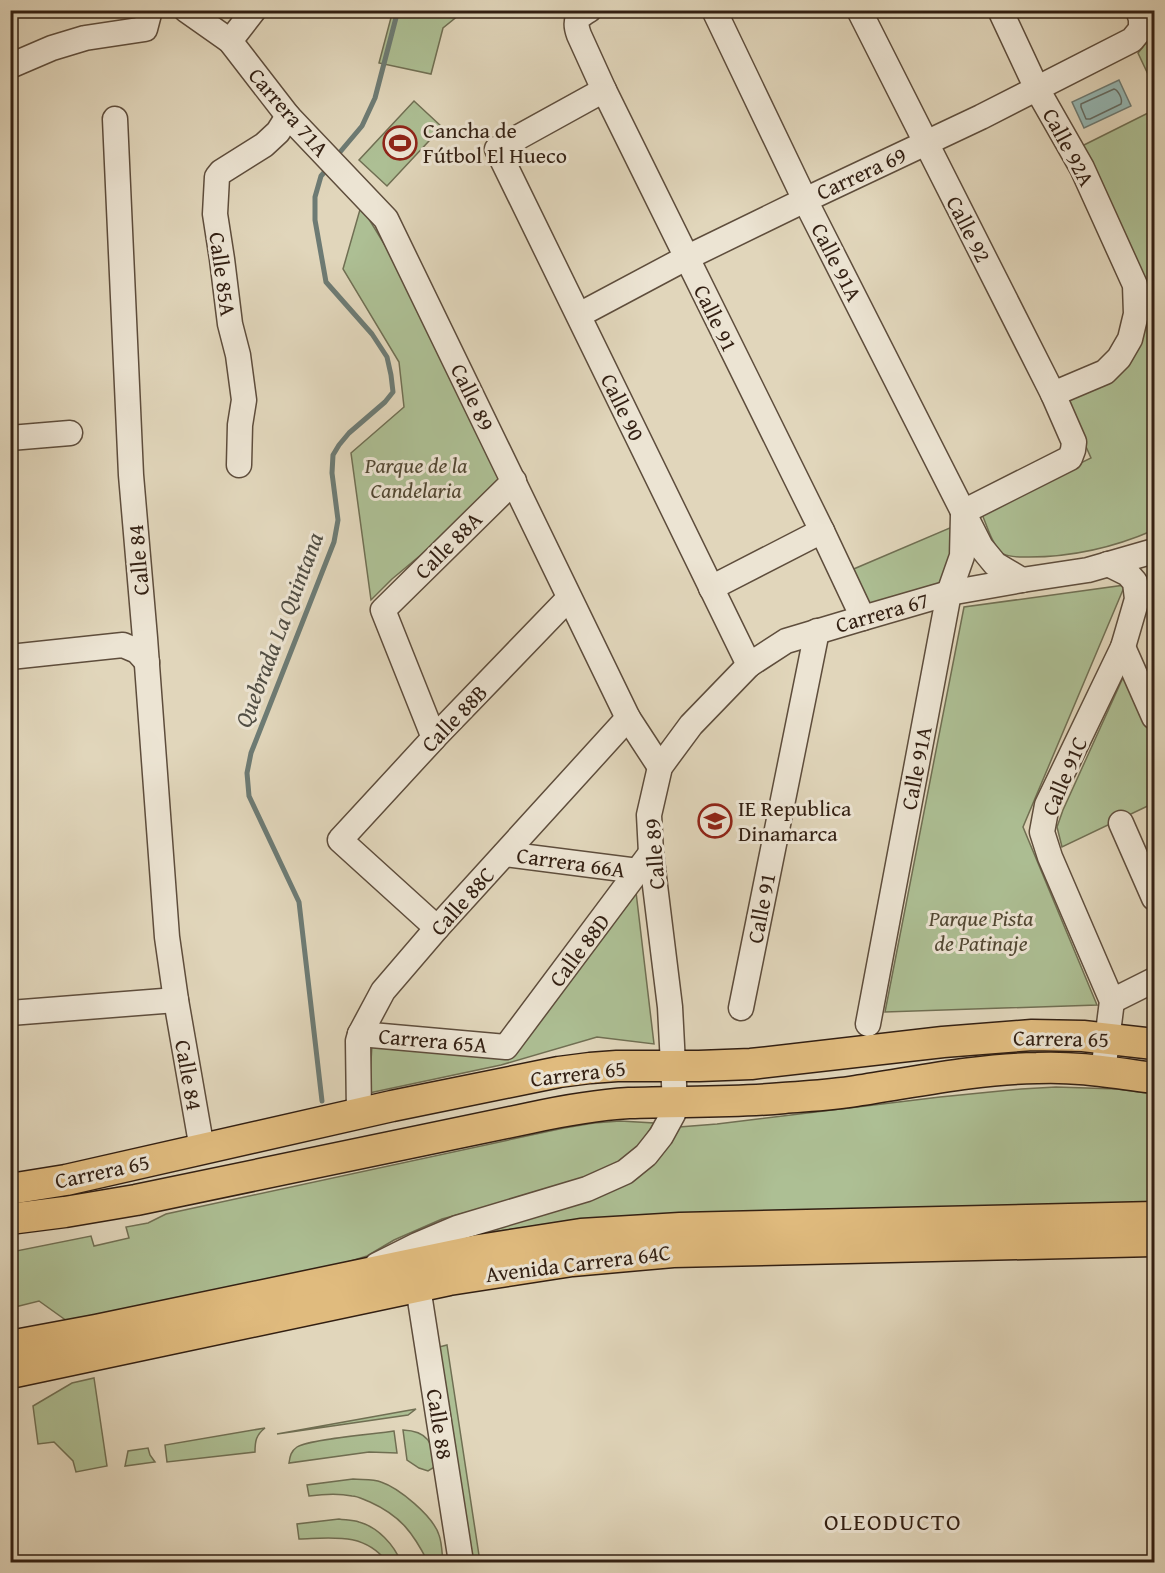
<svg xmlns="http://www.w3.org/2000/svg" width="1165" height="1573" font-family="'Gentium Book Plus',serif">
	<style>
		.green { fill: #adbf94; stroke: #706f53; stroke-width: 1.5 }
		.water { fill: #95b8b5; stroke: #6d7b74; stroke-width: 1.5 }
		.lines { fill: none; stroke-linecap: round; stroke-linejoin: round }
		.shore { stroke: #646c64; stroke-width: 1.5 }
		.stream { stroke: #6d7b74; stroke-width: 5 }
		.minor-casing { stroke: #5e4d3c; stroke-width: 27 }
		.major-casing { stroke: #321f12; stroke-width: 33 }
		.minor { stroke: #ece4d3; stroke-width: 24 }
		.major { stroke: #e0bb7e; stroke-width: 30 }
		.labels { text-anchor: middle; stroke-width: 6; stroke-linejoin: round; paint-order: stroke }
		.street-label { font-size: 22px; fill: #321f12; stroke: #ece4d3 }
		.poi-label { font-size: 22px; fill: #321f12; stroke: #ece4d3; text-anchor: start }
		.park-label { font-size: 22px; font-style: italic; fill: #514732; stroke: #ece4d3 }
		.water-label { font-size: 24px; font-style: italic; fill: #504d43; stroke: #ece4d3 }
		.neighbourhood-label { font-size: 24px; letter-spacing: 1.5px; fill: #321f12; stroke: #ece4d3 }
	</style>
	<rect width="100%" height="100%" fill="#e1d6bb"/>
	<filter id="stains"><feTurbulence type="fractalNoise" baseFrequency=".00333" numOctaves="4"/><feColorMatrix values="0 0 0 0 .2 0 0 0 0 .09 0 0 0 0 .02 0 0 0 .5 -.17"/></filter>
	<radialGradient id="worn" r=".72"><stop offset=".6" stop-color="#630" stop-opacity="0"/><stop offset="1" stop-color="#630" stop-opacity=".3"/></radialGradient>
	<!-- green -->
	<g class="green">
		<polygon points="393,10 464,11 443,28 431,74 379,63"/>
		<path d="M1151,11H1154V87L1138,53C1151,38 1155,30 1151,11Z"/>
		<polygon points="414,101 442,127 387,186 359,160"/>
		<path d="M1154,110V530C1115,547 1072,557 1029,557C1021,557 1009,558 1002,553C991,543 987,525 981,512L1091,458L1063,395L1139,339L1082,146Z"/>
		<polygon points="361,206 400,270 503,477 458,524 392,579 371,600 351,453 404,407 399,362 343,269"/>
		<polygon points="952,527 954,550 945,589 865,610 849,571"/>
		<polygon points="1125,585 1023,827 1097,1005 885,1012 964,607"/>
		<polygon points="1126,671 1154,735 1154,803 1062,847 1057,827 1063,810"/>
		<polygon points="636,892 654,1044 597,1037 501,1065 369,1093 372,1045 513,1050"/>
		<polygon points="1056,1087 1117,1089 1154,1094 1154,1202 598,1218 469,1235 590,1199 679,1127 717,1124 940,1097 1021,1089"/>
		<polygon points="620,1121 654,1123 640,1145 621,1162 562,1187 442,1219 394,1240 367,1256 351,1261 114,1317 67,1321 39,1301 11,1308 11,1252 91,1236 94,1246 129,1238 126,1227 148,1223 166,1214 564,1128 594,1123"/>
		<polygon points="447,1345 480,1562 472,1562 439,1347"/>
		<polygon points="94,1378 107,1466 76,1472 73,1461 54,1442 38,1444 33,1406 72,1383"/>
		<polygon points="416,1409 408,1415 277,1434"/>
		<path d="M265,1428C256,1435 255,1441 255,1452L167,1462L165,1445Z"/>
		<path d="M403,1430C428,1431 433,1443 436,1466L428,1471L419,1468L407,1460Z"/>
		<path d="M394,1431L397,1453L369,1452L289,1463C290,1456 291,1451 297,1447C309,1439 376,1434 394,1431Z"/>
		<polygon points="148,1448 150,1455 155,1462 125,1466 128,1451"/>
		<path d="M353,1479C362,1480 373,1479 381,1482C399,1488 433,1516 439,1535C442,1543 442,1554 443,1562H428C413,1533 401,1516 370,1502C364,1500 358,1496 352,1496C338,1493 324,1494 309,1496L307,1485Z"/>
		<path d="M339,1519C345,1520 353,1520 359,1522C378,1527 394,1545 401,1562H387C364,1532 332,1538 299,1539L297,1524Z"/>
	</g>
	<!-- water -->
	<polygon class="water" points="1119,80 1131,106 1084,128 1072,102"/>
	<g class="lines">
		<!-- shore -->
		<path class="shore" d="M1114,89C1118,90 1123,99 1121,104L1090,119H1086L1081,107V104Z"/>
		<!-- stream -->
		<g class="stream">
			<polyline points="335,158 362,126 375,98 398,10"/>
			<polyline points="322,1101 299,902 249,796 247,773 251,753 334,542 338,520 332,473 333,455 339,445 349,433 385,402 393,392 391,375 387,357 372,334 326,282 315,220 315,197 321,176 328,168"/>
		</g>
		<!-- minor casing -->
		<g class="minor-casing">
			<g id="minor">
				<polyline points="186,10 230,41 288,116 386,219 628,718 660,767"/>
				<path d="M589,10C576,18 574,21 579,35L604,90L822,531L863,618"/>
				<polyline points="714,10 805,200 981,547 995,564 1022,580"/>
				<polyline points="859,10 1053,394 1074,442 1073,450 1070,458 963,512"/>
				<polyline points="1000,10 1037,89 1082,168 1135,285 1136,314 1130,339 1119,358 1105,372 1053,394"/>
				<polyline points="230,41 254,10"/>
				<polyline points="10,66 52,48 85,38 145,29 150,10"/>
				<polyline points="604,90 497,149 749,665"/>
				<polyline points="115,119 131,475 145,638 167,937 176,1000 202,1149"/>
				<polyline points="579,315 686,258 805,200 981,117 1132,40 1141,29 1141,19 1138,10"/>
				<polyline points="10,438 70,433"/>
				<polyline points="239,465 240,425 244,400 238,355 230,324 222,259 215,214 217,177 221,172 264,145 278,132 288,116"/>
				<polyline points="711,588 822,531"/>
				<polyline points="1123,647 1154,717"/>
				<polyline points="10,657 123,645 137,651 147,662"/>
				<polyline points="434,738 383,610 514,481"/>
				<polyline points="1121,823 1154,898"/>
				<polyline points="505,854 638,871"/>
				<polyline points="437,928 340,840 434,738 569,598"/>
				<polyline points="1112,1001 1154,980"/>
				<polyline points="741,1008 817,631"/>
				<polyline points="10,1013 176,1000"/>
				<polyline points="868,1024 949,593 962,556 963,515"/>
				<polyline points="360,1034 506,1047 651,853"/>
				<polyline points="1103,1072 1112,1001 1050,857 1042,832 1047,805 1123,647 1137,599 1135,582 1128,574 1108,564"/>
				<polyline points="359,1113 358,1041 360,1034 383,991 437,928 628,718"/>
				<polyline points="377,1265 417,1245 457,1228 587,1189 625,1172 646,1155 661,1136 673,1114 675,1103 670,1007 651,853 649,815 660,767 691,725 749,665 786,641 863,618 949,593 1022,580 1088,570 1154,551"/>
				<polyline points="418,1287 461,1562"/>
			</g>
		</g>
		<!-- major casing -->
		<g class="major-casing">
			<g id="major">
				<polyline points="10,1189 66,1180 392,1106 559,1072 590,1068 617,1066 699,1066 751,1064 943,1042 1032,1035 1083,1036 1154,1044"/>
				<path d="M10,1219L65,1212L136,1200L530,1118C562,1111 596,1105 629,1103C681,1101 732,1103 784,1098C808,1096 832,1095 856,1091C916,1082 976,1069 1037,1068C1076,1066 1115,1073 1154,1078"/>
				<polyline points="10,1346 96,1330 479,1250 581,1234 680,1228 1154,1217"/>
				<polyline points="10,1373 449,1280 572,1261 673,1252 1154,1241"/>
			</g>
		</g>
		<!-- minor -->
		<use href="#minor" class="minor"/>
		<!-- major -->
		<use href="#major" class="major"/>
	</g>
	<!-- icons -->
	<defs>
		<g id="stadium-ring" transform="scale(1.725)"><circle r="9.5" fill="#ece4d3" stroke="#8f2418" stroke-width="1.5"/><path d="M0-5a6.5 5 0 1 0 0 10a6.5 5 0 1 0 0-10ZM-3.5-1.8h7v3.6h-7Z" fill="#8f2418"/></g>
		<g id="school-ring" transform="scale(1.725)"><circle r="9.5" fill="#ece4d3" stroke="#8f2418" stroke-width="1.5"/><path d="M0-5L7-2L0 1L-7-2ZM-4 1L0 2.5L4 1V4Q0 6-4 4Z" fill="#8f2418"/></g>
	</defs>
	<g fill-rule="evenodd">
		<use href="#stadium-ring" x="400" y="143"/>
		<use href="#school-ring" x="715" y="821"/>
	</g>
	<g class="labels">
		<!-- street labels -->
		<g class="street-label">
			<text transform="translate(289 112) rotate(49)" y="8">Carrera 71A</text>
			<text transform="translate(1069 147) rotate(62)" y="8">Calle 92A</text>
			<text transform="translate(861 173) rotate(-25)" y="8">Carrera 69</text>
			<text transform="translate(969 229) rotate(63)" y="8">Calle 92</text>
			<text transform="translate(837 262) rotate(63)" y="8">Calle 91A</text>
			<text transform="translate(223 274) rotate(82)" y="8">Calle 85A</text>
			<text transform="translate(716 318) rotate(64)" y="8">Calle 91</text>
			<text transform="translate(473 397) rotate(64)" y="8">Calle 89</text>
			<text transform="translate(623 407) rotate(64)" y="8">Calle 90</text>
			<text transform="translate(448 545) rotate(-45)" y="8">Calle 88A</text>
			<text transform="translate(138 560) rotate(-95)" y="8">Calle 84</text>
			<text transform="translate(882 612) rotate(-16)" y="8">Carrera 67</text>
			<text transform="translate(454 718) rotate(-46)" y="8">Calle 88B</text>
			<text transform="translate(916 768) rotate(-79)" y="8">Calle 91A</text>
			<text transform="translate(1064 776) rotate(-67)" y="8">Calle 91C</text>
			<text transform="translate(654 854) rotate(-94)" y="8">Calle 89</text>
			<text transform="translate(571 862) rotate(8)" y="8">Carrera 66A</text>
			<text transform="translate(462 901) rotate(-48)" y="8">Calle 88C</text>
			<text transform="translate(761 908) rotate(-79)" y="8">Calle 91</text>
			<text transform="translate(579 950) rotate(-53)" y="8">Calle 88D</text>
			<text transform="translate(1061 1038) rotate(1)" y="8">Carrera 65</text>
			<text transform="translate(433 1040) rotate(5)" y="8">Carrera 65A</text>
			<text transform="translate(578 1073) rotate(-7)" y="8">Carrera 65</text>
			<text transform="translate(189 1075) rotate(80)" y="8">Calle 84</text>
			<text transform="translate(102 1171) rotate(-12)" y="8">Carrera 65</text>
			<text transform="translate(578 1263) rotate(-7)" y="8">Avenida Carrera 64C</text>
			<text transform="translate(440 1424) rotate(81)" y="8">Calle 88</text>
		</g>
		<!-- poi labels -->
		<g class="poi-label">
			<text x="423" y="138">Cancha de<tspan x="423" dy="25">Fútbol El Hueco</tspan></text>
			<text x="738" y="816">IE Republica<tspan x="738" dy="25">Dinamarca</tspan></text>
		</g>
		<!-- park labels -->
		<g class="park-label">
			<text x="416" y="473">Parque de la<tspan x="416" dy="25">Candelaria</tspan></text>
			<text x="981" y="926">Parque Pista<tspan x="981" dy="25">de Patinaje</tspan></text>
		</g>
		<!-- water labels -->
		<g class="water-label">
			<text transform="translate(279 630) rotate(-69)" y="8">Quebrada La Quintana</text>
		</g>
		<!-- neighbourhood labels -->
		<g class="neighbourhood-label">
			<text x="893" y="1530">OLEODUCTO</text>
		</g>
	</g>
	<!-- margin -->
	<rect width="1165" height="1573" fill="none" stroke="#e1d6bb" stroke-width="36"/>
	<rect x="12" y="12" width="1141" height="1549" fill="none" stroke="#321f12" stroke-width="3"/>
	<rect x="18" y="18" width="1129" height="1537" fill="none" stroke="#321f12" stroke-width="1.5"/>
	<rect width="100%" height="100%" filter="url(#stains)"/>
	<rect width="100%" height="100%" fill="url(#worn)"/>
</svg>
